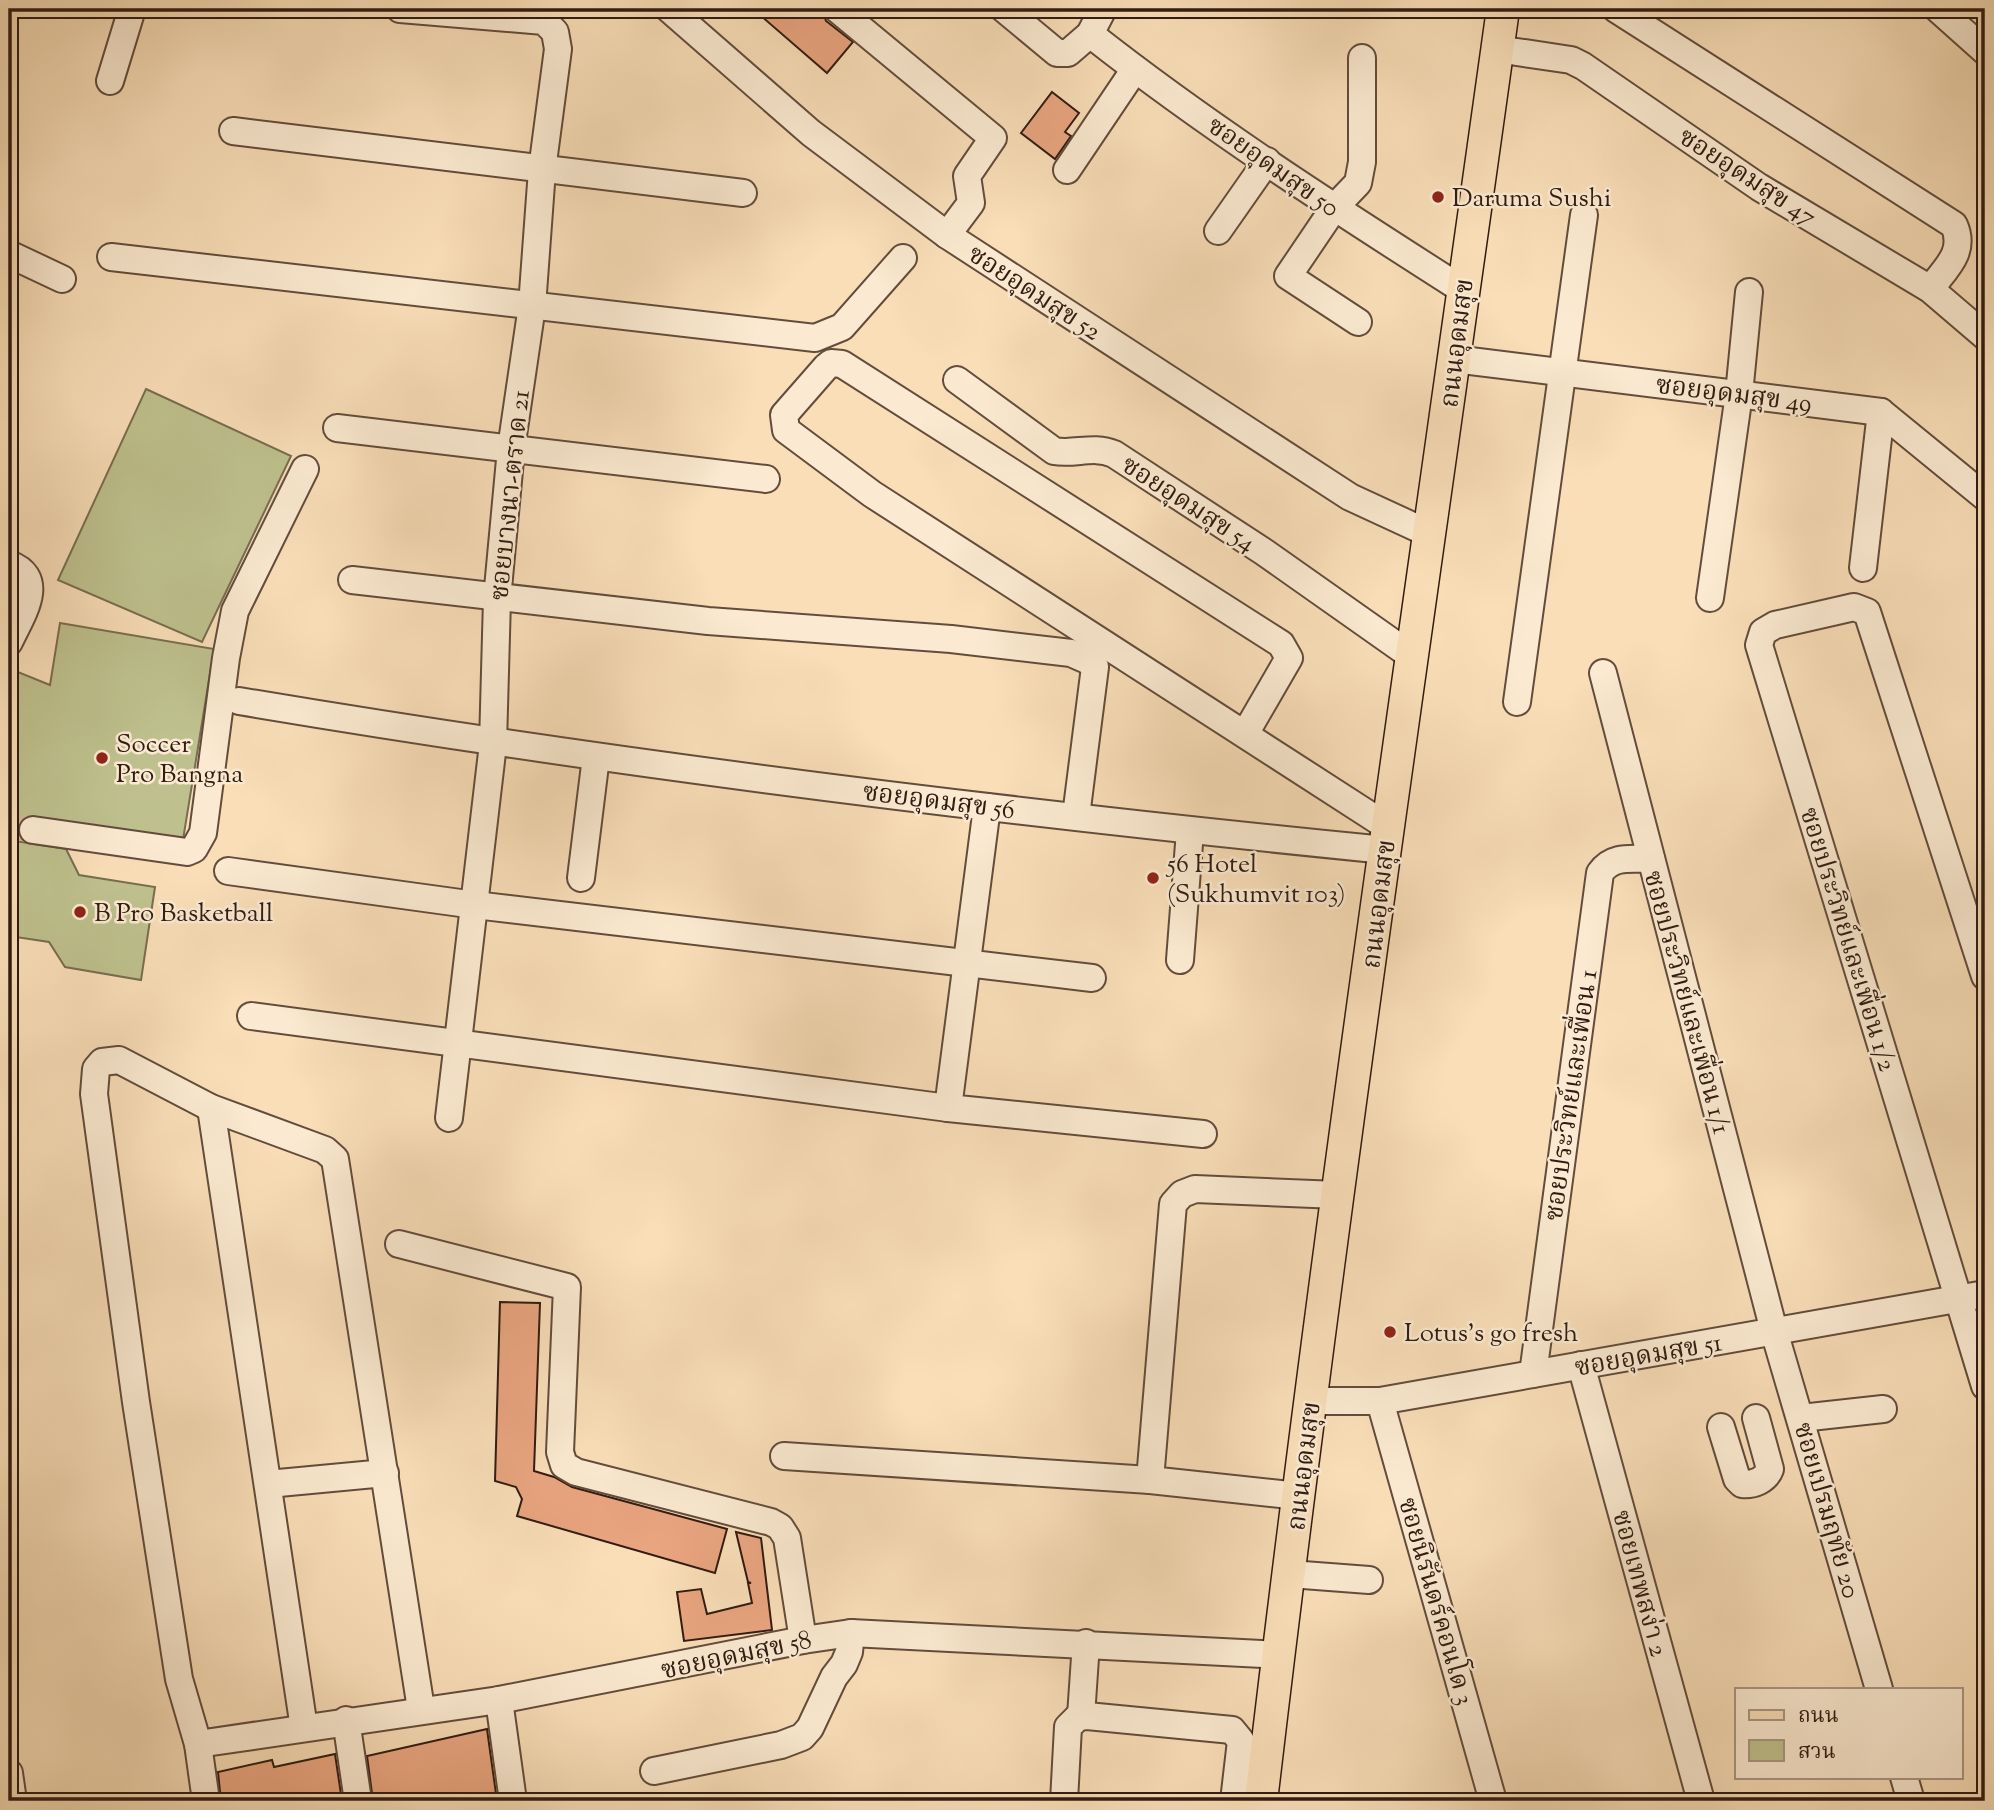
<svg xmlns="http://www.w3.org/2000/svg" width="1994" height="1810" font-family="'Sorts Mill Goudy','Noto Serif Thai',serif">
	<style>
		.green { fill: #bec18e; stroke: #786e50; stroke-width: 2 }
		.building { fill: #e9a580; stroke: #311b12; stroke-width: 2 }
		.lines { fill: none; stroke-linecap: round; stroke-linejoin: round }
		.minor-tunnel { stroke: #d1b797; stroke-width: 26; stroke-dasharray: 26 13; stroke-linecap: butt }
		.minor-casing { stroke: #634c3c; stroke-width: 30 }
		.major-casing { stroke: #311b12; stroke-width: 35 }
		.minor { stroke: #fbead1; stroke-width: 26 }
		.major { stroke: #f9deb8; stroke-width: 32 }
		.poi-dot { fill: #8f2418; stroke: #fbead1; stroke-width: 2.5 }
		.labels { text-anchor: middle; stroke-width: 5; stroke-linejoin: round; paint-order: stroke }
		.street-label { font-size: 26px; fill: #311b12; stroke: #fbead1 }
		.poi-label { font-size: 26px; fill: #311b12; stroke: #fbead1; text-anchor: start }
	</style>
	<rect width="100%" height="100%" fill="#f9deb8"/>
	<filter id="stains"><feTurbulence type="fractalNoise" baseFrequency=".00286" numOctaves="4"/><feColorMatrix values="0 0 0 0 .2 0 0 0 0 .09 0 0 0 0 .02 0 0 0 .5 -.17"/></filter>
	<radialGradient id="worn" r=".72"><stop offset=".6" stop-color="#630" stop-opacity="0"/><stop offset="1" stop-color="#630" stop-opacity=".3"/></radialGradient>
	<!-- green -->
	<g class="green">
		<polygon points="146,389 291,456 202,642 58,580"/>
		<polygon points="60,623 214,649 182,846 9,823 9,694 18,672 50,685"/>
		<polygon points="9,840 66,849 79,875 155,887 141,980 65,967 49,942 9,936"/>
	</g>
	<!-- building -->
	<g class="building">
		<polygon points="753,9 822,9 826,21 853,42 827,73"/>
		<polygon points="1052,92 1079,113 1065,132 1071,136 1055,159 1021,133"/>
		<polygon points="500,1302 540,1303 534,1471 554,1477 572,1487 727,1529 715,1573 517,1516 522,1499 516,1487 495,1481"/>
		<polygon points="736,1532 761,1538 772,1630 684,1641 677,1592 701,1589 707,1614 752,1603 748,1583 751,1583 748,1582"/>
		<polygon points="487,1729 497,1801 373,1801 367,1756"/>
		<polygon points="335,1754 342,1801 284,1801 283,1796 258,1801 221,1801 218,1772 272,1760 274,1767"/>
	</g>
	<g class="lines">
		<!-- minor-tunnel -->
		<polyline class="minor-tunnel" points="9,826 33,830"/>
		<!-- minor casing -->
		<g class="minor-casing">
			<g id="minor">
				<polyline points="400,9 544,21 555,32 558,49 542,170 532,306 511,449 497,599 493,744 449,1118"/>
				<polyline points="669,9 811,133 947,235 1350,497 1430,534"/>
				<polyline points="837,9 993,138 967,176 971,203 947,235"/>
				<polyline points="1004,9 1057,53 1068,53 1090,34 1103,9"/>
				<path d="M1616,9L1954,225C1966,252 1946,268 1930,289"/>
				<polyline points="1938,9 1985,51"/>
				<path d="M1090,34C1208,127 1336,209 1463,290"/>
				<polyline points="1497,49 1571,60 1583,66 1759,187 1930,289 1985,336"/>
				<polyline points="110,81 132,9"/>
				<polyline points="233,131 743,193"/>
				<polyline points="1067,170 1135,69"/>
				<polyline points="1218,231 1267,161"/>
				<polyline points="9,254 62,279"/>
				<polyline points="111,257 815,338 842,327 903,258"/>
				<polyline points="1358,322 1288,276 1334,208 1358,183 1362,162 1362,58"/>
				<polyline points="1454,359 1881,412 1985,497"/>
				<path d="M957,380L1054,451C1075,455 1093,445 1114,454L1264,552L1413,657"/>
				<polyline points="337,428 766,479"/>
				<path d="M9,564C48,578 21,616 9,642"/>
				<polyline points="1863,568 1881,412"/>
				<polyline points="352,580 708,621 951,639 1071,653 1087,660 1095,667 1076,816"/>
				<polyline points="1710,598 1739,394 1749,292"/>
				<polyline points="1603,673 1774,1331 1879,1689"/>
				<path d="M239,701C619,765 1002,812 1385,850"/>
				<polyline points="1517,702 1584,215"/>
				<polyline points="1245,734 1289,658 1281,644 842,364 831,363 826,367 784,415 786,430 872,494 1388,827"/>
				<polyline points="987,807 948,1108 1203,1134"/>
				<polyline points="33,830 187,852 194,849 203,833 226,658 235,611 305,469"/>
				<polyline points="228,871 475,905 1092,978"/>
				<polyline points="581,878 596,757"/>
				<polyline points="1180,960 1190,831"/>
				<polyline points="1985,976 1867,612 1854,607 1775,625 1763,632 1759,645 1985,1386"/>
				<polyline points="251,1016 948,1108"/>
				<polyline points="211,1108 304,1728"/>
				<polyline points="399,1244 567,1287 560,1452 564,1465 576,1472 771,1522 780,1527 787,1538 803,1640"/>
				<polyline points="1581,1365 1701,1801"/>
				<path d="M1533,1374L1600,873C1612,855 1631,859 1651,859"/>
				<polyline points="1311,1401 1380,1401 1985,1294"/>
				<polyline points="1380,1401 1493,1801"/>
				<polyline points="1801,1418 1883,1409"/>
				<path d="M1721,1427L1737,1479L1742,1484C1754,1485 1766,1480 1770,1469L1756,1418"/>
				<polyline points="784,1456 1150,1480"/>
				<polyline points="268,1484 385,1473"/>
				<polyline points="1299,1496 1150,1480 1173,1204 1182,1194 1195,1189 1338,1195"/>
				<polyline points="1290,1574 1369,1580"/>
				<polyline points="499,1700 513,1801"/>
				<polyline points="1081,1716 1086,1643"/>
				<polyline points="346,1720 358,1801"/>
				<polyline points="198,1744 499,1700 803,1640 851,1633 1280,1655"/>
				<polyline points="654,1771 781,1745 802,1737 810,1728 834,1677 844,1664 849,1652 851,1633"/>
				<polyline points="9,1773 13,1801"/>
				<polyline points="1904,1777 1911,1801"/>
				<polyline points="206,1801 198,1744 179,1679 136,1402 94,1094 96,1069 102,1062 119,1060 211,1108 325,1150 335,1159 421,1709"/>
				<polyline points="1064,1801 1068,1727 1078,1717 1087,1716 1232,1730 1241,1741 1234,1801"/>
			</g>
		</g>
		<!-- major casing -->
		<g class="major-casing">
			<path id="major" d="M1261,1801C1331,1202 1420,606 1503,9"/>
		</g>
		<!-- minor -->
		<use href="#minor" class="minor"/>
		<!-- major -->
		<use href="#major" class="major"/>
	</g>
	<!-- markers -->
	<g class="poi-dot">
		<circle cx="1438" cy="197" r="7"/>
		<circle cx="102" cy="758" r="7"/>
		<circle cx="1153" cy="878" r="7"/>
		<circle cx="80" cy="912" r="7"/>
		<circle cx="1390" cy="1332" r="7"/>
	</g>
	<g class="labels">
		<!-- street labels -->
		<g class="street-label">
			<text transform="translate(1274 166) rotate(35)" y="9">ซอยอุดมสุข 50</text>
			<text transform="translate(1748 176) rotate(33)" y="9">ซอยอุดมสุข 47</text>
			<text transform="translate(1035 292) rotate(33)" y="9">ซอยอุดมสุข 52</text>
			<text transform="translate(1456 343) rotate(-83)" y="9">ถนนอุดมสุข</text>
			<text transform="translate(1734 393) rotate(7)" y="9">ซอยอุดมสุข 49</text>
			<text transform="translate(509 495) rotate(-84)" y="9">ซอยบางนา-ตราด 21</text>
			<text transform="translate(1189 503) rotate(33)" y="9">ซอยอุดมสุข 54</text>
			<text transform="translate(939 800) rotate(7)" y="9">ซอยอุดมสุข 56</text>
			<text transform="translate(1378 904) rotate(-83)" y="9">ถนนอุดมสุข</text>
			<text transform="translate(1849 939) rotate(73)" y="9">ซอยประวิทย์และเพื่อน 1/2</text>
			<text transform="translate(1688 1002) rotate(75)" y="9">ซอยประวิทย์และเพื่อน 1/1</text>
			<text transform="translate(1570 1095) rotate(-82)" y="9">ซอยประวิทย์และเพื่อน 1</text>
			<text transform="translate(1648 1354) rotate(-10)" y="9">ซอยอุดมสุข 51</text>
			<text transform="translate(1303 1466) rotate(-83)" y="9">ถนนอุดมสุข</text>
			<text transform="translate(1828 1510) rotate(74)" y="9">ซอยเปรมฤทัย 20</text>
			<text transform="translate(1641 1583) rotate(75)" y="9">ซอยเทพสง่า 2</text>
			<text transform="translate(1437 1601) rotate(74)" y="9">ซอยนิรันดร์คอนโด 3</text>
			<text transform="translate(736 1654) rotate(-12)" y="9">ซอยอุดมสุข 58</text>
		</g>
		<!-- poi labels -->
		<g class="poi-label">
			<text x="1452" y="206">Daruma Sushi</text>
			<text x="116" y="752">Soccer<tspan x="116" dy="30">Pro Bangna</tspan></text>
			<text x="1167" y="872">56 Hotel<tspan x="1167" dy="30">(Sukhumvit 103)</tspan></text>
			<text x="94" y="921">B Pro Basketball</text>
			<text x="1404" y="1341">Lotus's go fresh</text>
		</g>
	</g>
	<!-- margin -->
	<rect width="1994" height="1810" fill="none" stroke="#f9deb8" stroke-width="35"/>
	<rect x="10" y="10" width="1973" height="1789" fill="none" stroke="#311b12" stroke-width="3.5"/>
	<rect x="18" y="18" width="1959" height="1775" fill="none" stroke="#311b12" stroke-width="2"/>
	<!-- legend -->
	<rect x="1735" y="1688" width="228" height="91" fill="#fbead1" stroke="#aa9785" stroke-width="2"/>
	<rect x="1749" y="1710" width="35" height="10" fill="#f9deb8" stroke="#aa9785" stroke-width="2"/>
	<text x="1798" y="1722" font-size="21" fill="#311b12">ถนน</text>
	<rect x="1749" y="1740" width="35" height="21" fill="#bec18e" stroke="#aa9785" stroke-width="2"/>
	<text x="1798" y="1758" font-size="21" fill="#311b12">สวน</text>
	<rect width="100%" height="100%" filter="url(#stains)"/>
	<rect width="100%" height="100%" fill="url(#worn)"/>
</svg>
